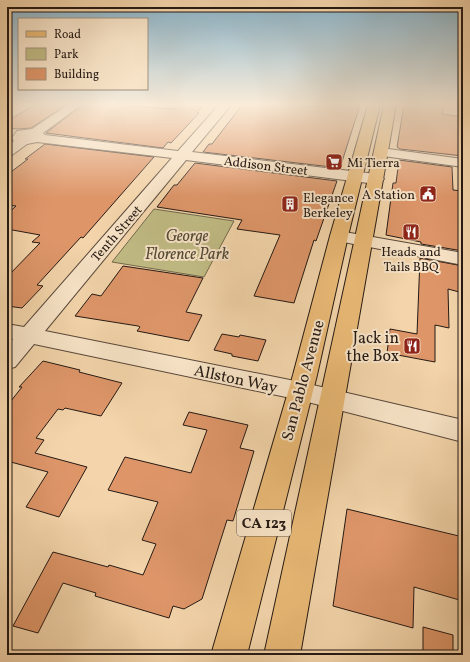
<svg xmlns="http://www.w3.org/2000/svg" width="470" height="662" font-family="Vollkorn,serif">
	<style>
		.green { fill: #c1bc85; stroke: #726a4c }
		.building { fill: #de9669; stroke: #241914 }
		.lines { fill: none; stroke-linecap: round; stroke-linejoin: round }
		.minor-casing { stroke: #58483a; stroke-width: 2 }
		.major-casing { stroke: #241914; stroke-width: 2 }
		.minor { fill: #f8e4c8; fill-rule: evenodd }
		.major { fill: #eaba76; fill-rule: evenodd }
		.labels { text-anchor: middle; stroke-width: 4; stroke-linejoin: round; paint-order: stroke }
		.far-poi-label { font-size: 13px; fill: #241914; stroke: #f8e4c8; text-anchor: start }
		.far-street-label { font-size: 13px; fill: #241914; stroke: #f8e4c8 }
		.shield { fill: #f8e4c8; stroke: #64564a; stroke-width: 1 }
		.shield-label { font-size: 15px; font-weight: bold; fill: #241914 }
		.park-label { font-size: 16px; font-style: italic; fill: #534a36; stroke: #f8e4c8 }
		.poi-label { font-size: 16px; fill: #241914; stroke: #f8e4c8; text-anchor: end }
		.street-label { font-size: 16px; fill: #241914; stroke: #f8e4c8 }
	</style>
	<rect width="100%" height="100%" fill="#f4d5ab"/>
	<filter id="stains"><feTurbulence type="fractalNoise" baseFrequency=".005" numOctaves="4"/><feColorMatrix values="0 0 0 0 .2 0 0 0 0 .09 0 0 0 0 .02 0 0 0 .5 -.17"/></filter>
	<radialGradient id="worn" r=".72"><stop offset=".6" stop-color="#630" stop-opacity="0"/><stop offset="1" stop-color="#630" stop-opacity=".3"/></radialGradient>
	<!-- green -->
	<polygon class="green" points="154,209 234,221 204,277 112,262"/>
	<!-- building -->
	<g class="building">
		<polygon points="35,105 66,105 31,128 18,129 7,128 7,121"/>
		<polygon points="82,105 121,105 175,109 180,105 204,105 197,112 199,113 171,143 168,142 163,148 46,133"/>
		<polygon points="242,105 293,105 314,107 315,105 360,105 340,168 203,152 209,144 212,144"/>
		<polygon points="404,105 444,105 442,114 462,117 458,134 463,135 463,156 400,149 397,147"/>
		<polygon points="45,144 154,157 83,238 81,237 37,285 43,286 22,308 7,306 7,277 40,243 32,242 40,235 7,229 7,214 16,206 7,205 7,175 28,159 25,159"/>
		<polygon points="399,160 452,167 453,190 463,191 463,251 421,244 421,242 386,235 393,183 396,183"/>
		<polygon points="195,163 337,181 316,241 314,240 294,303 254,296 280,235 237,229 242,220 157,207 174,185 177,185"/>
		<polygon points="420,258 463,266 463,293 448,289 449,328 435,325 435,362 387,353 390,329 417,334"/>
		<polygon points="123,266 203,278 186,312 202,315 189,341 137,331 140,327 138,326 75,316 92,294 101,296"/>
		<polygon points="222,334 239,337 240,335 266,340 258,361 232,356 232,354 214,350"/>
		<polygon points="43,361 80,370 79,372 122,383 101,416 65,408 63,410 58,409 36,438 44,440 35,453 87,467 59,517 26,507 48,472 7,461 7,406 22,387 19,387"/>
		<polygon points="189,412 248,425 240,448 254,451 233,521 227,520 202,599 184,609 173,606 169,618 95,596 96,593 63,583 38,633 13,626 53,552 108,567 109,565 143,575 156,544 142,540 158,502 108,490 125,457 191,473 207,430 183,425"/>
		<polygon points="347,509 463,537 463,601 414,587 413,628 333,606"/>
		<polygon points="423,627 453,635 453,655 423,655"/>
	</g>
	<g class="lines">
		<!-- minor casing -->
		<g class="minor-casing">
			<g id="minor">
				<polygon points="68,105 81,105 43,133 45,135 178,151 219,105 231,105 192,152 376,174 381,176 384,179 381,182 376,184 186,160 45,331 300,382 463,420 463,442 300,400 34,344 15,367 7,369 7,346 13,339 7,338 7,324 24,327 172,158 37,142 27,144 12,155 7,156 7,146 14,141 12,138 17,131 32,129"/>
				<polygon points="381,148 463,159 463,167 376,155 374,152 376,149"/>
				<polygon points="339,231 463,253 463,265 333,240 330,236 333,232"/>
			</g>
		</g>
		<!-- major casing -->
		<g class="major-casing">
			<g id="major">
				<polygon points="368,105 380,105 348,236 317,375 247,655 211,655 293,375 330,236"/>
				<polygon points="384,105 396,105 300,655 264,655"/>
			</g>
		</g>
		<!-- minor -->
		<use href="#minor" class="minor"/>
		<!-- major -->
		<use href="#major" class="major"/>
	</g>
	<!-- sky -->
	<linearGradient id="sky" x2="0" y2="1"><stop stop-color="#89b6ce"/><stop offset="0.53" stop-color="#faecd9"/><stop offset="1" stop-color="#faecd9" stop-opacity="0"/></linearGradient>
	<rect width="470" height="197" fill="url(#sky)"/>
	<!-- icons -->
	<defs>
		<g id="supermarket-square" transform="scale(0.9)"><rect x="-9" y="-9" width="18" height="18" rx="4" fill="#8f2418" stroke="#f8e4c8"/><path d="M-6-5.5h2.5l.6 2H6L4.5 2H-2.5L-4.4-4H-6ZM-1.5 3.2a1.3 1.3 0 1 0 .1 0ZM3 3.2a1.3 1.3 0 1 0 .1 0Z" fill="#fff"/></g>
		<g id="civic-square" transform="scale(0.9)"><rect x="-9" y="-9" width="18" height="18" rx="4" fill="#8f2418" stroke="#f8e4c8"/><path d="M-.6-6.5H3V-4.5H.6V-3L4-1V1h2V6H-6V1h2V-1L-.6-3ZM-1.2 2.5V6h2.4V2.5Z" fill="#fff"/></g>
		<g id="building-square" transform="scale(0.9)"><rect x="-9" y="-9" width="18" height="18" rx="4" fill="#8f2418" stroke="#f8e4c8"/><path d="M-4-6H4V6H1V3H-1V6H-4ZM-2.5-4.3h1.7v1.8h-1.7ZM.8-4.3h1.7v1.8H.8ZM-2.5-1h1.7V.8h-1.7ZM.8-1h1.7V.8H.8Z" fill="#fff"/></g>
		<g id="restaurant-square" transform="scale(0.9)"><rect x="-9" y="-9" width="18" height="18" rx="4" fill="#8f2418" stroke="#f8e4c8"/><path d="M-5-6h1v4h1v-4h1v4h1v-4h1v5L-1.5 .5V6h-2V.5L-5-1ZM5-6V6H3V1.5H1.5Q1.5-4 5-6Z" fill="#fff"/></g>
	</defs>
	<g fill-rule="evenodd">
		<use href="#supermarket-square" x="334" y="162"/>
		<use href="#civic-square" x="428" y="194"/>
		<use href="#building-square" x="290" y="204"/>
		<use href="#restaurant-square" x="411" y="232"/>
		<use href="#restaurant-square" x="412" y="346"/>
	</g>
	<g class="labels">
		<!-- far-poi labels -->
		<g class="far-poi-label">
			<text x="347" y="167">Mi Tierra</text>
			<text x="415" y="199" text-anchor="end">A Station</text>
			<text x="303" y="202">Elegance<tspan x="303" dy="15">Berkeley</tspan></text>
			<text x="411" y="256" text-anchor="middle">Heads and<tspan x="411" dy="15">Tails BBQ</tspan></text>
		</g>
		<!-- far-street labels -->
		<g class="far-street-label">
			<text transform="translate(266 165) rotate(7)" y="5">Addison Street</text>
			<text transform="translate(116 233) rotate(-49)" y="5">Tenth Street</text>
		</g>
		<!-- shield labels -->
		<rect class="shield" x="237" y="510" width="54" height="26" rx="3"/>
		<g class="shield-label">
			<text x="264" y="528">CA 123</text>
		</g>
		<!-- park labels -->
		<g class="park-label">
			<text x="187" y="241">George<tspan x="187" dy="18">Florence Park</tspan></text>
		</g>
		<!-- poi labels -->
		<g class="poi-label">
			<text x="399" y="343">Jack in<tspan x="399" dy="18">the Box</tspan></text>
		</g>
		<!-- street labels -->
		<g class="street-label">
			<text transform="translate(236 378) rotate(12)" y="6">Allston Way</text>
			<text transform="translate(302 380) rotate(-75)" y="6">San Pablo Avenue</text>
		</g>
	</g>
	<!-- margin -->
	<rect width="470" height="662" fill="none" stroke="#f4d5ab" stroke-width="24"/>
	<rect x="8" y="8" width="454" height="646" fill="none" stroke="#241914" stroke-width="2"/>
	<rect x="12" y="12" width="446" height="638" fill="none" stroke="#241914"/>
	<!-- legend -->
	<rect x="18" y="18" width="130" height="72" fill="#f8e4c8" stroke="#a39380"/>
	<rect x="26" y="31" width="20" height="6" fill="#eaba76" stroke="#a39380"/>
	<text x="54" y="38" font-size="12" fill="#241914">Road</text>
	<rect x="26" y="48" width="20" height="12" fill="#c1bc85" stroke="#a39380"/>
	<text x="54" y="58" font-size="12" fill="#241914">Park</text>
	<rect x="26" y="68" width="20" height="12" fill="#de9669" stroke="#a39380"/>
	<text x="54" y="78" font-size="12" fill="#241914">Building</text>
	<rect width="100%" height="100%" filter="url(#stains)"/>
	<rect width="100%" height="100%" fill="url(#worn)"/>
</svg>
